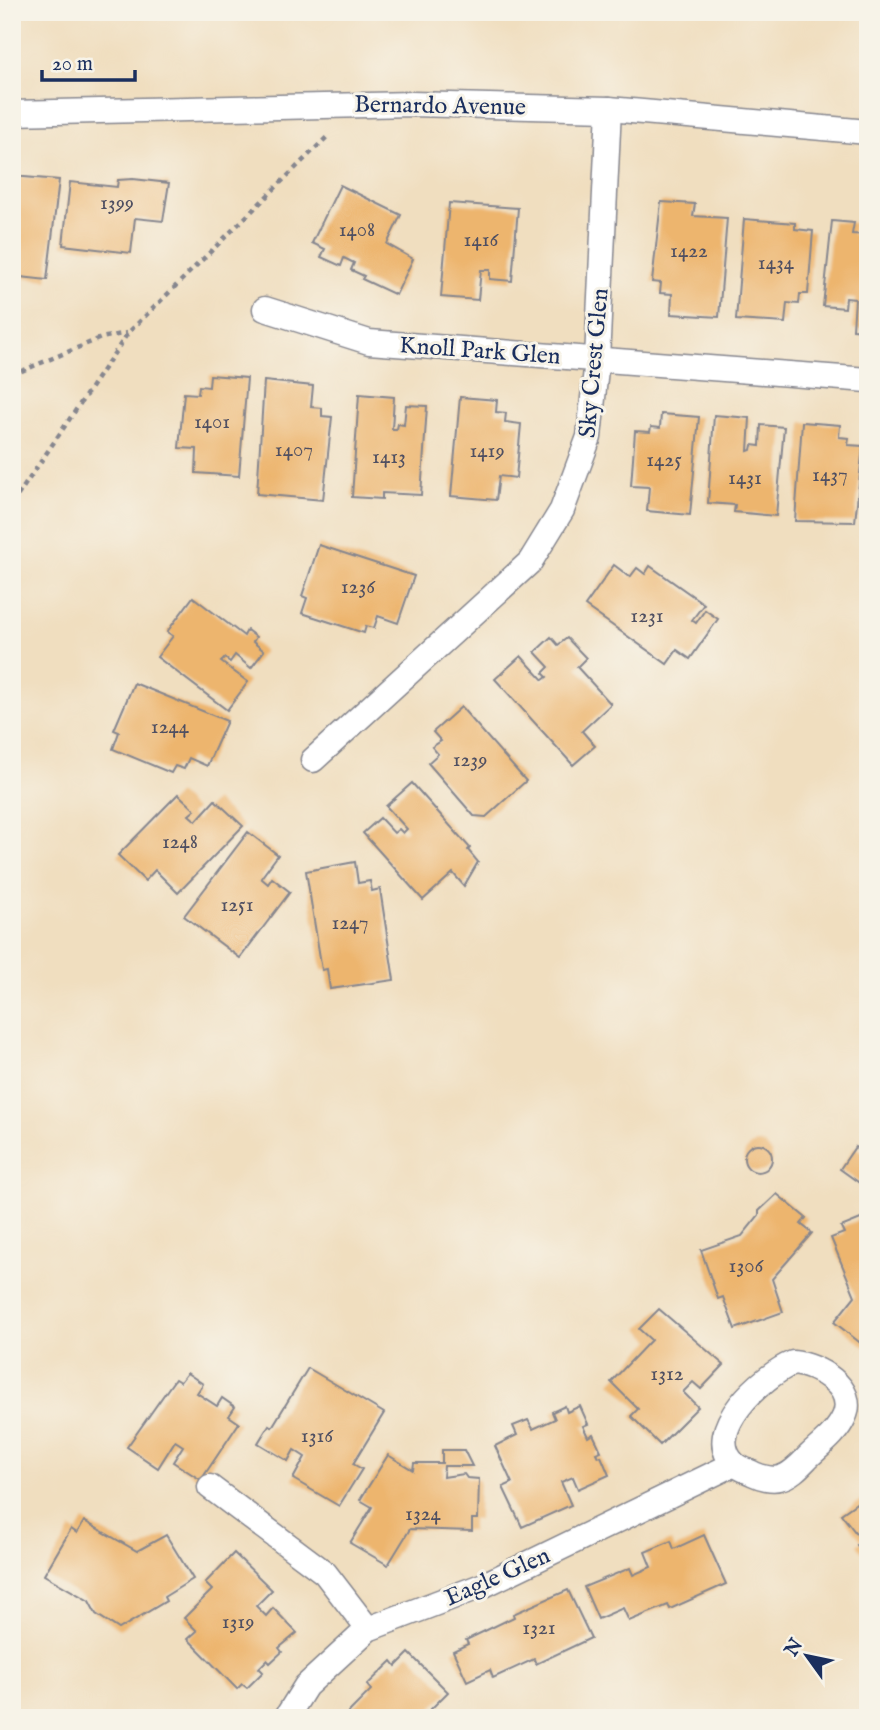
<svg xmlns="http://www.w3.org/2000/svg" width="880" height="1730" font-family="'IM FELL English',serif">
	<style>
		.building { fill: #edb56e }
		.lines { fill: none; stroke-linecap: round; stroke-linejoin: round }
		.street-casing { stroke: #86868e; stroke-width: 27 }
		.path { stroke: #86868e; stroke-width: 4.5; stroke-dasharray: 5 5; stroke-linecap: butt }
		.street { stroke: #fff; stroke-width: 24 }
		.labels { text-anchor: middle; stroke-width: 6; stroke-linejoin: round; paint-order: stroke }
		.number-label { font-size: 21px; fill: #505062 }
		.street-label { font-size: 24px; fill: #1b2f5e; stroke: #f7f3e8 }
	</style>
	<rect width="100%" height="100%" fill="#f7f3e8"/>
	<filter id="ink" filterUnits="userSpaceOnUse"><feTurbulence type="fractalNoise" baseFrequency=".0143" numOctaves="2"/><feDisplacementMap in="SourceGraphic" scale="14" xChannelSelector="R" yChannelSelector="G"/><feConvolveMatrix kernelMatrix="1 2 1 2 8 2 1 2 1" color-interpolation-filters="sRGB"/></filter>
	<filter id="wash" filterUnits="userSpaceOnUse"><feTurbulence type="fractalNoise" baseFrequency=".00686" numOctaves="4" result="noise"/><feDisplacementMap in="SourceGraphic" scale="28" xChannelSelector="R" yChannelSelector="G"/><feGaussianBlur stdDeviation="1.57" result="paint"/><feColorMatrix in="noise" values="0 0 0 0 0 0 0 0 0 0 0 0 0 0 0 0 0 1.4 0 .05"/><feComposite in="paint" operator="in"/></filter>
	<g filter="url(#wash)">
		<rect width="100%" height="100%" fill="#f0debf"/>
		<g id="blocks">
			<!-- building -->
			<g class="building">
				<polygon points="12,176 59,180 47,280 12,276"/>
				<polygon points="133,179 169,183 163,221 135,218 131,253 63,245 70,182 117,187 118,180"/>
				<polygon points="340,185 401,215 387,244 413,259 396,295 362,279 364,276 351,270 354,263 344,258 341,266 321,257 325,249 312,243"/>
				<polygon points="661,202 695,204 693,216 727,218 719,317 671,314 672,294 660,293 661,283 652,282"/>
				<polygon points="449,203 518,208 512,281 490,279 490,270 481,270 478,300 441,297"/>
				<polygon points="744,219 795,223 795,229 813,231 808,294 800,294 799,304 787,303 785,323 736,320"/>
				<polygon points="832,221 854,223 852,234 868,235 868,330 853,329 855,299 846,298 845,308 823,306"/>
				<polygon points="210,375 247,378 239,476 196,473 197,449 179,448 184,393 198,394 199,386 209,387"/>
				<polygon points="264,381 313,386 311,407 322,408 322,416 332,417 323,500 257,494"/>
				<polygon points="359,394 394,397 392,429 397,429 398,424 404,425 406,405 427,406 421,495 382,493 382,499 352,497"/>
				<polygon points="460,397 497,400 496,412 506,413 505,422 521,424 516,478 499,476 496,500 451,496"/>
				<polygon points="661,414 699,417 690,515 647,511 649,487 631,486 635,431 650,432 651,427 660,428"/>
				<polygon points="714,415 750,418 748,451 751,450 752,445 760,446 761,425 784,427 776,516 734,512 735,505 708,503"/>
				<polygon points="802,422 840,425 839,437 849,438 848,445 863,446 855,522 795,521"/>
				<polygon points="319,545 414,576 398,623 378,616 374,628 366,626 364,633 302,613 307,598 302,596"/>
				<polygon points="614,565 630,577 637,568 645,574 650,566 704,604 692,620 696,623 705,610 718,619 690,659 677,650 667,664 585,606"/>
				<polygon points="193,597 244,636 247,630 256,637 253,642 264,651 251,668 235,655 230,662 225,658 221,662 248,682 227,710 157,657 173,636 167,632"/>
				<polygon points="551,637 558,645 567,638 586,658 577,667 611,704 582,731 595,746 573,765 495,679 521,656 543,680 547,677 543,673 549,667 535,652"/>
				<polygon points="134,683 227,721 207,766 189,758 184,769 175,766 171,773 113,749 119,732 114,730"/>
				<polygon points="461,707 526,781 486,817 474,816 428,763 438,754 432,747 441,741 433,732"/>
				<polygon points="412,783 470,848 468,850 478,862 464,886 453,873 423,900 363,833 380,818 394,833 399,829 403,833 407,829 386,806"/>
				<polygon points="178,794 195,810 189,815 196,821 215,800 243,826 178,893 155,870 145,881 118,855"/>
				<polygon points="248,832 278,855 261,878 268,884 272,878 290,892 240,958 184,916"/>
				<polygon points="355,862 358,883 370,881 372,891 380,889 394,980 330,989 327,969 322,970 306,871"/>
				<circle cx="758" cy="1158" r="14"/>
				<polygon points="855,1147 868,1156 868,1174 861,1184 840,1169"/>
				<polygon points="777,1194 806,1218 801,1224 812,1233 772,1279 783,1312 735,1329 723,1297 718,1299 701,1250 742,1236 759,1215 759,1211"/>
				<polygon points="868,1216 868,1349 834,1322 855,1296 831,1238 844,1233 841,1227"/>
				<polygon points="659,1309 724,1365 701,1389 693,1382 683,1392 698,1407 660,1445 631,1416 638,1409 611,1382 651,1340 639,1329"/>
				<polygon points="308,1368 384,1413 353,1464 362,1469 339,1506 293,1479 305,1457 294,1450 288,1461 258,1443 269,1425 272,1427"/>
				<polygon points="187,1373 203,1384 197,1393 217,1406 222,1398 235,1407 229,1416 239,1423 201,1480 173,1462 183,1446 175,1441 158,1468 127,1447 175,1379 180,1382"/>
				<polygon points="565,1406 567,1412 580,1406 588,1424 583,1426 588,1437 593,1434 601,1451 596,1453 598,1457 601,1456 609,1475 578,1489 573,1477 561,1482 571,1505 522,1527 503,1487 512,1483 495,1446 517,1435 513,1426 528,1420 533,1429 555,1419 552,1412"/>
				<polygon points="442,1450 464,1450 472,1466 444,1466 443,1477 464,1474 467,1478 479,1479 478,1519 472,1519 472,1531 410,1529 388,1565 350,1543 372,1507 360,1500 388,1455 413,1470 414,1463 442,1463"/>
				<polygon points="868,1495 868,1560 857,1545 862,1541 841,1514"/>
				<polygon points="84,1521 137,1551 166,1535 193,1579 164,1597 166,1601 119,1629 96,1614 89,1601 44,1575 71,1529 77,1533"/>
				<polygon points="704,1535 726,1584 670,1609 668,1605 629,1621 623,1608 598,1619 584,1587 630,1568 633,1575 651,1567 645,1552 671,1541 674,1549"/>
				<polygon points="234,1553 272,1590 256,1606 266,1616 273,1608 297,1633 279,1648 282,1652 270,1663 267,1660 259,1668 263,1672 247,1688 242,1684 237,1689 188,1639 197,1631 184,1618 212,1590 205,1583"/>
				<polygon points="568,1590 591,1638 536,1664 534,1659 493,1678 490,1670 467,1681 453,1651 468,1644 466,1640 514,1617 513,1614"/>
				<polygon points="409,1653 448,1692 422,1718 343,1718 371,1690 367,1685 392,1661 396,1666"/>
			</g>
		</g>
	</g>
	<g filter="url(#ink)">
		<use href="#blocks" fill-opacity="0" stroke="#86868e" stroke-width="2"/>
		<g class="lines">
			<!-- street casing -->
			<g class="street-casing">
				<g id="street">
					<polyline points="12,113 412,104 609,109 868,132"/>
					<polyline points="265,309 369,342 868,380"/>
					<polyline points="313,760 530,562 562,510 589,437 597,359 609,109"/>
					<path d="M793,1363C816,1365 858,1387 844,1417C837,1433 822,1444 809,1456C801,1464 791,1476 779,1478C772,1480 760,1477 754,1474C748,1471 739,1468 734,1464C700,1431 765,1374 793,1363Z"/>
					<polyline points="210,1487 325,1573 368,1629"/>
					<polyline points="286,1718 306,1686 368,1629 484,1585 734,1464"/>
				</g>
			</g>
			<!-- path -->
			<g class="path">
				<polyline points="12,375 101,338 127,333"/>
				<polyline points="12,504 128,333 329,135"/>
			</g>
			<!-- street -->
			<use href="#street" class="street"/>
		</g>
	</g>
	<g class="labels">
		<!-- number labels -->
		<g class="number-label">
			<text x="117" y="209">1399</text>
			<text x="357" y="236">1408</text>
			<text x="481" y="246">1416</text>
			<text x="689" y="257">1422</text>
			<text x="776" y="269">1434</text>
			<text x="212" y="428">1401</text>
			<text x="294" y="456">1407</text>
			<text x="487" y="457">1419</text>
			<text x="389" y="463">1413</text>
			<text x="664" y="466">1425</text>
			<text x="830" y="481">1437</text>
			<text x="745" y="484">1431</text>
			<text x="358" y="593">1236</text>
			<text x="647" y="622">1231</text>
			<text x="170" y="733">1244</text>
			<text x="470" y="766">1239</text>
			<text x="180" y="848">1248</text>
			<text x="237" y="911">1251</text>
			<text x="350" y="929">1247</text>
			<text x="746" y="1272">1306</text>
			<text x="667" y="1380">1312</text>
			<text x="317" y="1442">1316</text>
			<text x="423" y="1520">1324</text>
			<text x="238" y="1628">1319</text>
			<text x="539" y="1634">1321</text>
		</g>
		<!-- street labels -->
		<g class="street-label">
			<text transform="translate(440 105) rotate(1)" y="8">Bernardo Avenue</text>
			<text transform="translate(480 350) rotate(4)" y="8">Knoll Park Glen</text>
			<text transform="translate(593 363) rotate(-85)" y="8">Sky Crest Glen</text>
			<text transform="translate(497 1576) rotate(-24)" y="8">Eagle Glen</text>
		</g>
	</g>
	<!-- margin -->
	<rect width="880" height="1730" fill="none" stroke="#f7f3e8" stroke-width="42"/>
	<!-- north arrow -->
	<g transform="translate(807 1656) rotate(303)" stroke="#f7f3e8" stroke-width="5" paint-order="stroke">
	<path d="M0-5L12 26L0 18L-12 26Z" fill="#1b2f5e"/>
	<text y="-10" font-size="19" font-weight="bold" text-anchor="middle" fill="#1b2f5e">N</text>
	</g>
	<!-- scale -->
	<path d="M42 70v10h93v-10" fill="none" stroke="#1b2f5e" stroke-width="3.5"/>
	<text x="52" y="70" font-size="21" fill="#1b2f5e" stroke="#f7f3e8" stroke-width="5" paint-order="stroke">20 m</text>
</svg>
